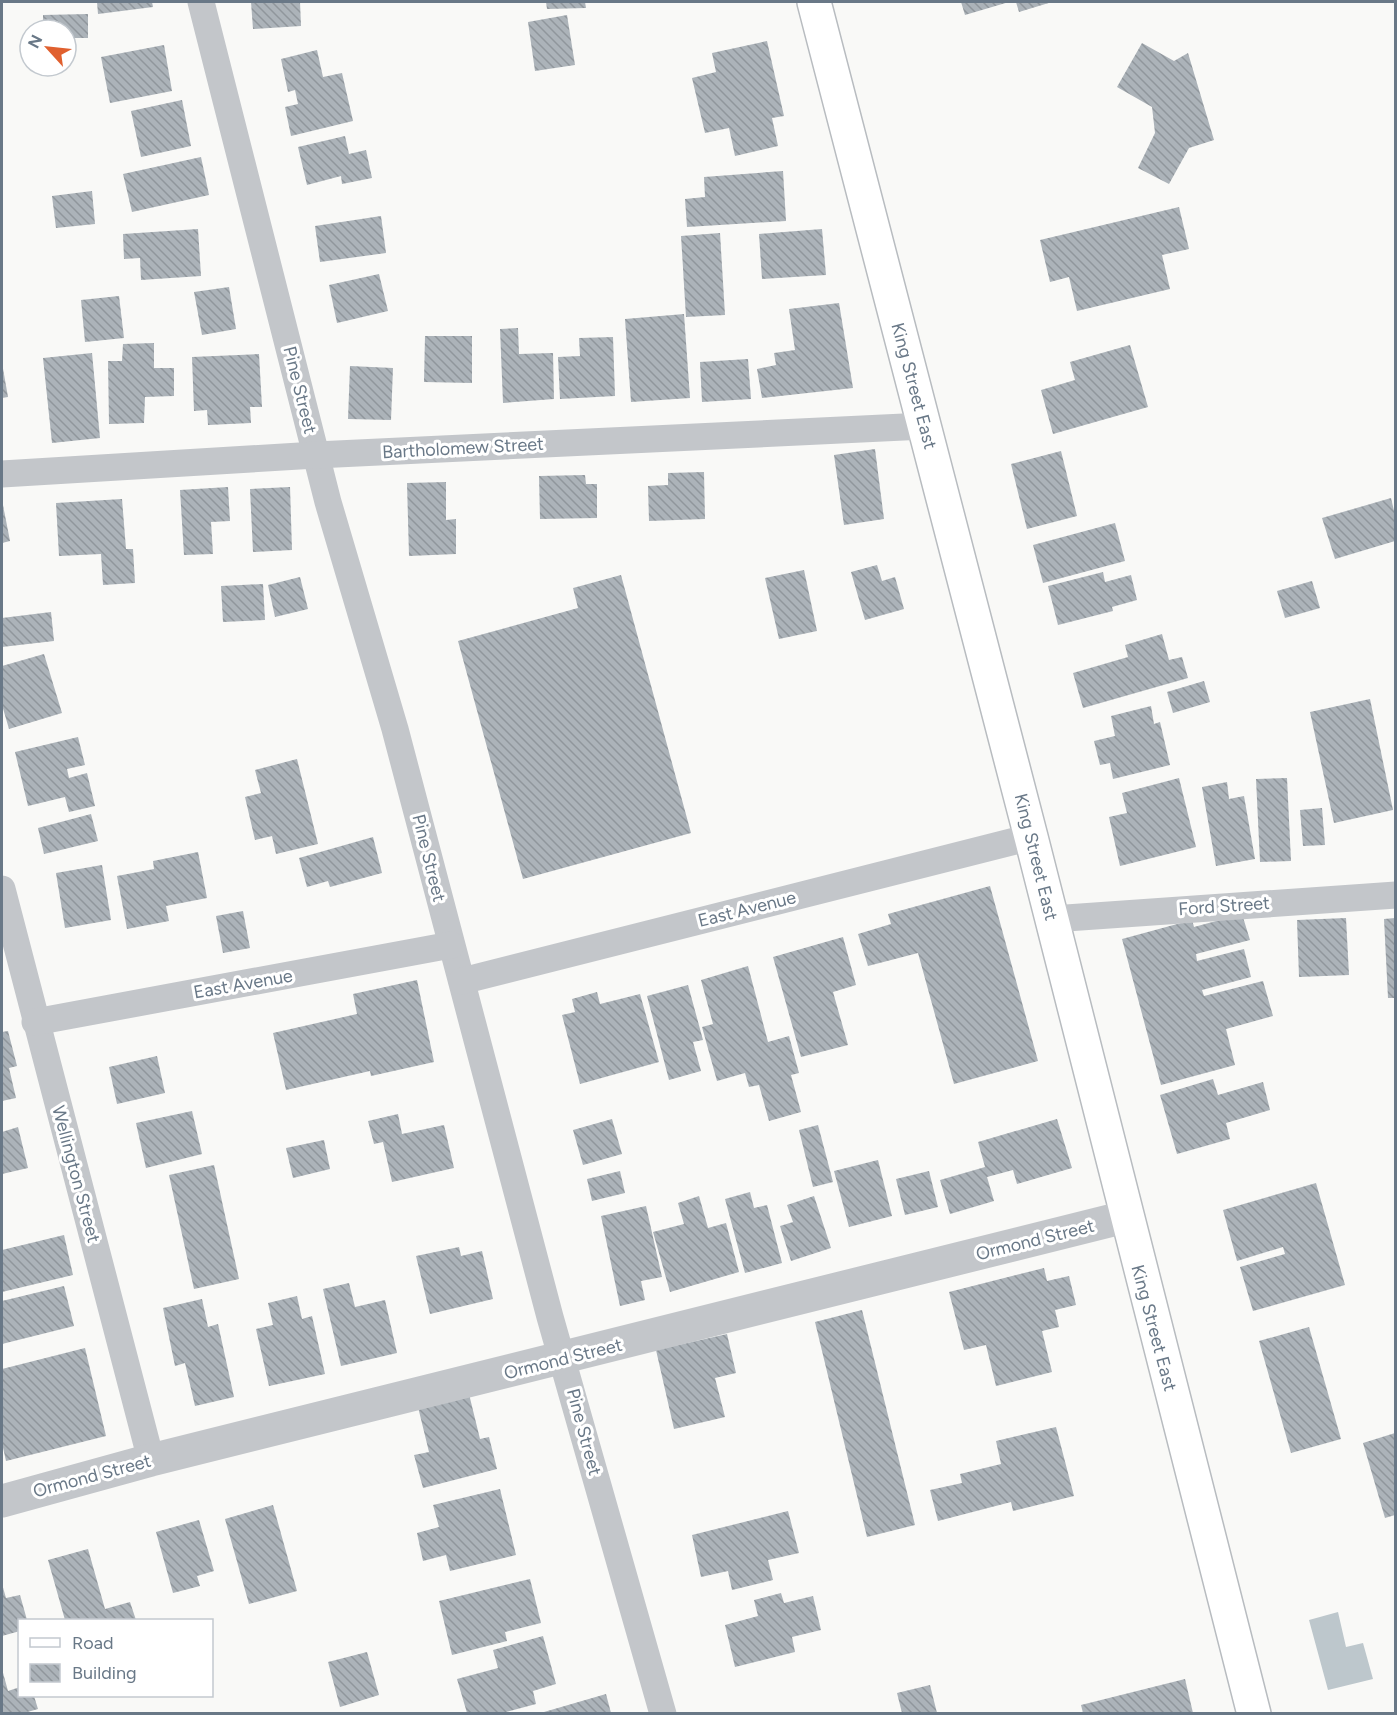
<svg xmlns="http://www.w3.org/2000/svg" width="1397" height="1715" font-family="Figtree,sans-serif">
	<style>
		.water { fill: #bdc7cc }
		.building { fill: url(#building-back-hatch) }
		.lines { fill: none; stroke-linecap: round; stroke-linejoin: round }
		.primary-casing { stroke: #b8bcc0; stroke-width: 36 }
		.minor { stroke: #c3c6ca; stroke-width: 27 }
		.tertiary { stroke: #c3c6ca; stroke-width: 33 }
		.primary { stroke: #fff; stroke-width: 33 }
		.labels { text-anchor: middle; stroke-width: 6; stroke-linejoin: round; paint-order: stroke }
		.street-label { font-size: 18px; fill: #697887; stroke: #fff }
	</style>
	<defs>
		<pattern id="building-back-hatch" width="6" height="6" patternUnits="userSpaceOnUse" patternTransform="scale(1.5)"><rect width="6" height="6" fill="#acb3b9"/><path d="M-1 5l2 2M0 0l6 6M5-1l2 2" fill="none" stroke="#90969c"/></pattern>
	</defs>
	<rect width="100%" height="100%" fill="#f9f9f7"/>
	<!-- water -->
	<polygon class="water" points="1338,1612 1346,1647 1363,1643 1373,1679 1328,1690 1309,1620"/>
	<!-- building -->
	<g class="building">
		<polygon points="97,2 152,2 153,7 98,14"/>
		<polygon points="251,2 300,2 301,26 253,29"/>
		<polygon points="546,2 585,2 586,8 547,9"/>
		<polygon points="961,2 1009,2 965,15"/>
		<polygon points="1016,2 1052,2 1019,12"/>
		<polygon points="88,14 88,38 66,38 66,30 43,30 43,15"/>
		<polygon points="567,15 575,65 535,71 528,22"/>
		<polygon points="767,41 784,116 772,118 778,146 735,156 729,128 705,133 692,78 716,72 712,53"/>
		<polygon points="1142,43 1174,61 1188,53 1214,140 1189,148 1169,184 1138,168 1155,133 1152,107 1117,87"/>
		<polygon points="164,45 172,91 110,103 101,57"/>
		<polygon points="317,50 323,77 342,73 353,121 291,136 285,107 298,104 295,90 288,92 281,59"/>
		<polygon points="182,100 191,146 141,157 131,111"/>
		<polygon points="345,136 349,154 366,150 372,178 342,184 341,176 307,185 298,147"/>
		<polygon points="201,157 209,195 132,212 123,174"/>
		<polygon points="783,171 786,221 687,227 685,199 705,197 704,177"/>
		<polygon points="92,191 95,224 56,228 52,196"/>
		<polygon points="1179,207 1189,249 1162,255 1170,289 1077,311 1069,277 1050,282 1040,240"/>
		<polygon points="381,216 386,253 320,262 315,226"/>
		<polygon points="198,229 201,276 141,280 140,258 124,259 123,234"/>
		<polygon points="822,229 826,275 762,279 759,234"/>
		<polygon points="720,233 725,315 686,317 681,236"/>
		<polygon points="379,274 388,311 337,323 329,285"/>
		<polygon points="229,287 236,329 202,335 194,292"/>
		<polygon points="119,296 124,338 85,342 81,300"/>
		<polygon points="839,303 853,388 762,398 757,369 776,365 774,353 795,350 789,309"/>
		<polygon points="684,314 690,398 631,402 625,319"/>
		<polygon points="518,328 519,354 553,353 554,399 503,403 500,329"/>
		<polygon points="425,336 472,336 472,383 424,382"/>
		<polygon points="613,337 615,396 560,399 558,357 580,356 579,338"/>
		<polygon points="154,343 154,368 174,368 174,396 145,397 144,423 109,424 108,361 122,361 123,344"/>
		<polygon points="1130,345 1148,407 1053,434 1041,390 1075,380 1070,362"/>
		<polygon points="92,353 100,438 52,443 43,358"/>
		<polygon points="259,354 262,407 250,407 251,423 208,425 207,410 194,411 192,357"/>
		<polygon points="748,359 751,399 702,402 700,362"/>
		<polygon points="2,363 8,397 2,398"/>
		<polygon points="350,366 393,368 391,420 348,419"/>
		<polygon points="875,449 884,519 844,525 834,455"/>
		<polygon points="1061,451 1077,516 1027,529 1011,464"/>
		<polygon points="704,472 705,519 649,521 648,486 668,485 668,473"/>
		<polygon points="585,475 586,484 597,484 597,518 540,519 539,476"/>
		<polygon points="446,482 446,520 456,519 456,554 409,556 407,483"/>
		<polygon points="228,487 230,521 211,522 213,554 184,555 180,490"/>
		<polygon points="290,487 292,550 253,552 250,489"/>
		<polygon points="1391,498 1395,515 1395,541 1335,559 1322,518"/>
		<polygon points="122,499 126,549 133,549 135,583 103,585 101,554 59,556 56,503"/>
		<polygon points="2,500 10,541 2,543"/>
		<polygon points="1115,523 1125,561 1043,583 1033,545"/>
		<polygon points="877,565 882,581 895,577 904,609 865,620 851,572"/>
		<polygon points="804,570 817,631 779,639 765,578"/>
		<polygon points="1103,572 1105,582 1131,575 1137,600 1112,607 1113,611 1058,625 1048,586"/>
		<polygon points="621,575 691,833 523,879 458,641 578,608 573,588"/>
		<polygon points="300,577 308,609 275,617 268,585"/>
		<polygon points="1312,581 1320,608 1285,618 1277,591"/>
		<polygon points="263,584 265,620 223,622 221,586"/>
		<polygon points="51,612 54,641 2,647 2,618"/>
		<polygon points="1162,634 1169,660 1182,657 1188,678 1083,708 1073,673 1128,657 1125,645"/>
		<polygon points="44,654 62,713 9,729 2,705 2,666"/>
		<polygon points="1204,681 1210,702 1173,713 1167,692"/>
		<polygon points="1370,699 1393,810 1334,823 1310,712"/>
		<polygon points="1151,706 1154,724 1160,722 1170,765 1113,779 1110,763 1100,765 1094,741 1115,736 1111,716"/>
		<polygon points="78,737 85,765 67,769 69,778 87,773 95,806 69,812 65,797 28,806 15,752"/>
		<polygon points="297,759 318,844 276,854 272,836 255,840 245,797 261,793 255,770"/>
		<polygon points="1179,778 1196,847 1120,866 1109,817 1127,813 1122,793"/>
		<polygon points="1287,778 1291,861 1260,862 1256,779"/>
		<polygon points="1227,782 1229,799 1244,796 1255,859 1216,866 1202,787"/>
		<polygon points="1322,808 1325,845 1303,846 1300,810"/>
		<polygon points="91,814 98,841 44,854 38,828"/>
		<polygon points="373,837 382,873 330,887 328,881 307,887 299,858"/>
		<polygon points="198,852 207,898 166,906 169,921 127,929 117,876 154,869 153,861"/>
		<polygon points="102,865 111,920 65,928 56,873"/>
		<polygon points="990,886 1038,1061 954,1084 918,953 868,966 858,934 891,924 888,914"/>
		<polygon points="243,911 250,948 223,953 216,916"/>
		<polygon points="1242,914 1250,940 1196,954 1197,961 1244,949 1251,977 1202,990 1204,996 1263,981 1273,1016 1226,1029 1235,1065 1161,1085 1122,939 1192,920 1194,927"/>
		<polygon points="1346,918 1349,975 1299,977 1297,920"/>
		<polygon points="1395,918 1395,998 1388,998 1384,919"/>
		<polygon points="843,937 856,985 833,992 848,1045 801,1057 773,957"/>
		<polygon points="748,966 768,1042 789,1036 799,1073 791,1075 801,1112 769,1121 759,1085 749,1087 745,1073 717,1081 702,1027 713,1024 701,980"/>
		<polygon points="417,980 434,1062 371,1076 370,1071 286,1090 273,1033 357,1014 353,994"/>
		<polygon points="688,985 703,1040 693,1042 701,1071 669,1080 647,996"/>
		<polygon points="597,992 600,1004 640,994 659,1062 580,1084 562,1015 575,1012 572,999"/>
		<polygon points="8,1031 17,1066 9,1068 16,1098 2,1101 2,1032"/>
		<polygon points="157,1056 165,1093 117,1104 109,1067"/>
		<polygon points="1213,1079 1218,1095 1263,1082 1270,1110 1226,1123 1230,1139 1177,1154 1160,1095"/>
		<polygon points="192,1111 202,1154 146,1168 136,1123"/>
		<polygon points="398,1114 402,1134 444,1125 454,1168 392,1182 383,1142 374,1144 368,1121"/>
		<polygon points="612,1119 622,1154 583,1165 573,1130"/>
		<polygon points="1057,1119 1072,1168 1017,1184 1013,1170 987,1177 994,1201 950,1214 940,1180 985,1167 978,1142"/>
		<polygon points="818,1125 833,1182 813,1187 799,1130"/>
		<polygon points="18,1127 28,1168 2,1174 2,1132"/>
		<polygon points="324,1140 330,1169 293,1178 286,1148"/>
		<polygon points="878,1160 892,1216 849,1227 834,1171"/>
		<polygon points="214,1165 239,1279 194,1289 169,1175"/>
		<polygon points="620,1171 625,1193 592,1201 587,1179"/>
		<polygon points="929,1171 938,1207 905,1215 896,1179"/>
		<polygon points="1316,1183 1345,1285 1253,1311 1240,1267 1285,1254 1283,1247 1237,1261 1223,1210"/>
		<polygon points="750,1192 754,1208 767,1205 782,1263 745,1273 725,1199"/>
		<polygon points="699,1196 708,1228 726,1223 739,1272 670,1292 653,1232 684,1224 678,1203"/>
		<polygon points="814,1196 831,1248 791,1261 780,1226 793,1222 787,1205"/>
		<polygon points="646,1206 662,1277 641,1281 645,1300 620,1306 601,1216"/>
		<polygon points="64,1235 73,1275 2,1292 2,1250"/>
		<polygon points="459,1247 461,1256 482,1251 493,1299 430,1314 416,1256"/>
		<polygon points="1044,1268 1047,1281 1069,1276 1076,1305 1055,1310 1059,1327 1042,1331 1052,1372 996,1386 986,1345 964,1350 949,1292"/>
		<polygon points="349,1283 355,1307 385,1300 397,1353 341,1366 323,1289"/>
		<polygon points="64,1286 74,1326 2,1344 2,1301"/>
		<polygon points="297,1296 302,1319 312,1316 325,1374 269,1386 256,1329 273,1325 268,1303"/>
		<polygon points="202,1299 208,1327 218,1324 234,1397 195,1406 185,1363 175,1366 163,1308"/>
		<polygon points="862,1310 915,1525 867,1537 815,1322"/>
		<polygon points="1309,1327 1341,1439 1291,1453 1259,1341"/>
		<polygon points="727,1334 736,1373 715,1378 725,1417 674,1429 656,1350"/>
		<polygon points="85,1348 106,1436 6,1461 2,1443 2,1369"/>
		<polygon points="469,1394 480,1439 489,1437 497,1469 423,1488 414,1455 429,1452 418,1407"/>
		<polygon points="1056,1427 1074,1496 1013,1511 1011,1502 938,1521 930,1490 962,1483 960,1474 1001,1464 996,1441"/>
		<polygon points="1395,1433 1395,1515 1385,1518 1363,1443"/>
		<polygon points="500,1489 516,1555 450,1571 446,1555 423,1561 417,1533 439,1527 433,1505"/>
		<polygon points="273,1505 297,1591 249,1604 225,1519"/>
		<polygon points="788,1511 799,1553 768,1560 773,1580 732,1590 728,1571 701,1577 692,1535"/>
		<polygon points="199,1520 214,1571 197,1576 200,1586 173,1593 156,1532"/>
		<polygon points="88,1549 105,1609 130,1602 136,1620 65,1620 48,1560"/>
		<polygon points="530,1579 541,1623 505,1632 507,1641 452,1655 439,1601"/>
		<polygon points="2,1584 6,1598 20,1595 27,1620 20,1620 20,1631 2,1636"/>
		<polygon points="781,1593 784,1603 813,1596 821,1630 792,1637 795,1652 735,1667 725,1625 758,1616 754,1600"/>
		<polygon points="543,1636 556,1684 533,1691 536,1704 502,1713 467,1713 457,1679 498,1668 493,1650"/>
		<polygon points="367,1652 379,1695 340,1707 328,1662"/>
		<polygon points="2,1669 8,1691 20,1687 20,1696 34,1696 38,1709 24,1713 2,1713"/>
		<polygon points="1185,1679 1193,1713 1083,1713 1081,1705"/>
		<polygon points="930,1685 937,1713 902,1713 897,1693"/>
		<polygon points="606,1694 611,1713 544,1713 544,1712"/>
	</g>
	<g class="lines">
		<!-- primary casing -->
		<g class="primary-casing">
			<polyline id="primary" points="814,2 1031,837 1254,1714"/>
		</g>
		<!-- minor -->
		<g class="minor">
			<polyline points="201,2 328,502 395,729 550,1317 663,1714"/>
			<polyline points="2,474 316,455 925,426"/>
			<polyline points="2,889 151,1460"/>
			<polyline points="1052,919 1396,895"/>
			<polyline points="462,981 1031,837"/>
			<polyline points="35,1022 451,945"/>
		</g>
		<!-- tertiary -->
		<polyline class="tertiary" points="2,1501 151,1460 1125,1217"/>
		<!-- primary -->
		<use href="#primary" class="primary"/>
	</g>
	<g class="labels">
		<!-- street labels -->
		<g class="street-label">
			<text transform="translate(914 386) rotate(75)" y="6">King Street East</text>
			<text transform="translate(300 390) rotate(76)" y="6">Pine Street</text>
			<text transform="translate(463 448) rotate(-3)" y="6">Bartholomew Street</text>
			<text transform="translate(1036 857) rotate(76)" y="6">King Street East</text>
			<text transform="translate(429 858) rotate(76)" y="6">Pine Street</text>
			<text transform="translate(1224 906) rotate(-4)" y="6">Ford Street</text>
			<text transform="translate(747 909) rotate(-14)" y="6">East Avenue</text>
			<text transform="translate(243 984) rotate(-10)" y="6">East Avenue</text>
			<text transform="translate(76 1174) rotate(75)" y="6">Wellington Street</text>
			<text transform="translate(1035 1240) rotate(-14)" y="6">Ormond Street</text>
			<text transform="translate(1154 1328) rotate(75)" y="6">King Street East</text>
			<text transform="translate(563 1359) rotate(-14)" y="6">Ormond Street</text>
			<text transform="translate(584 1432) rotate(75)" y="6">Pine Street</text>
			<text transform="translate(92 1476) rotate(-15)" y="6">Ormond Street</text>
		</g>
	</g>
	<!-- border -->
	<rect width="1397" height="1715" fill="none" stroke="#697887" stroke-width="6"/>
	<!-- legend -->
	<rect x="18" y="1619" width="195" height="78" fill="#ffffff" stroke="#c3c9cf" stroke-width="1.5"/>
	<rect x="30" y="1638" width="30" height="9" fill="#ffffff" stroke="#c3c9cf" stroke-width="1.5"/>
	<text x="72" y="1649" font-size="18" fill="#697887">Road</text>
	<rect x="30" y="1664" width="30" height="18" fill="url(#building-back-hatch)" stroke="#c3c9cf" stroke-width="1.5"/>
	<text x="72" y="1679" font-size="18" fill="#697887">Building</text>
	<!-- north arrow -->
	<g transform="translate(48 48) rotate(297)"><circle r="28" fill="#ffffff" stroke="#c3c9cf" stroke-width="1.5"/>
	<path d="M0-4.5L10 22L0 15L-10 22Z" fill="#e0602f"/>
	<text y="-9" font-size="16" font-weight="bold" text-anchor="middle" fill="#697887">N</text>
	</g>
</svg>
